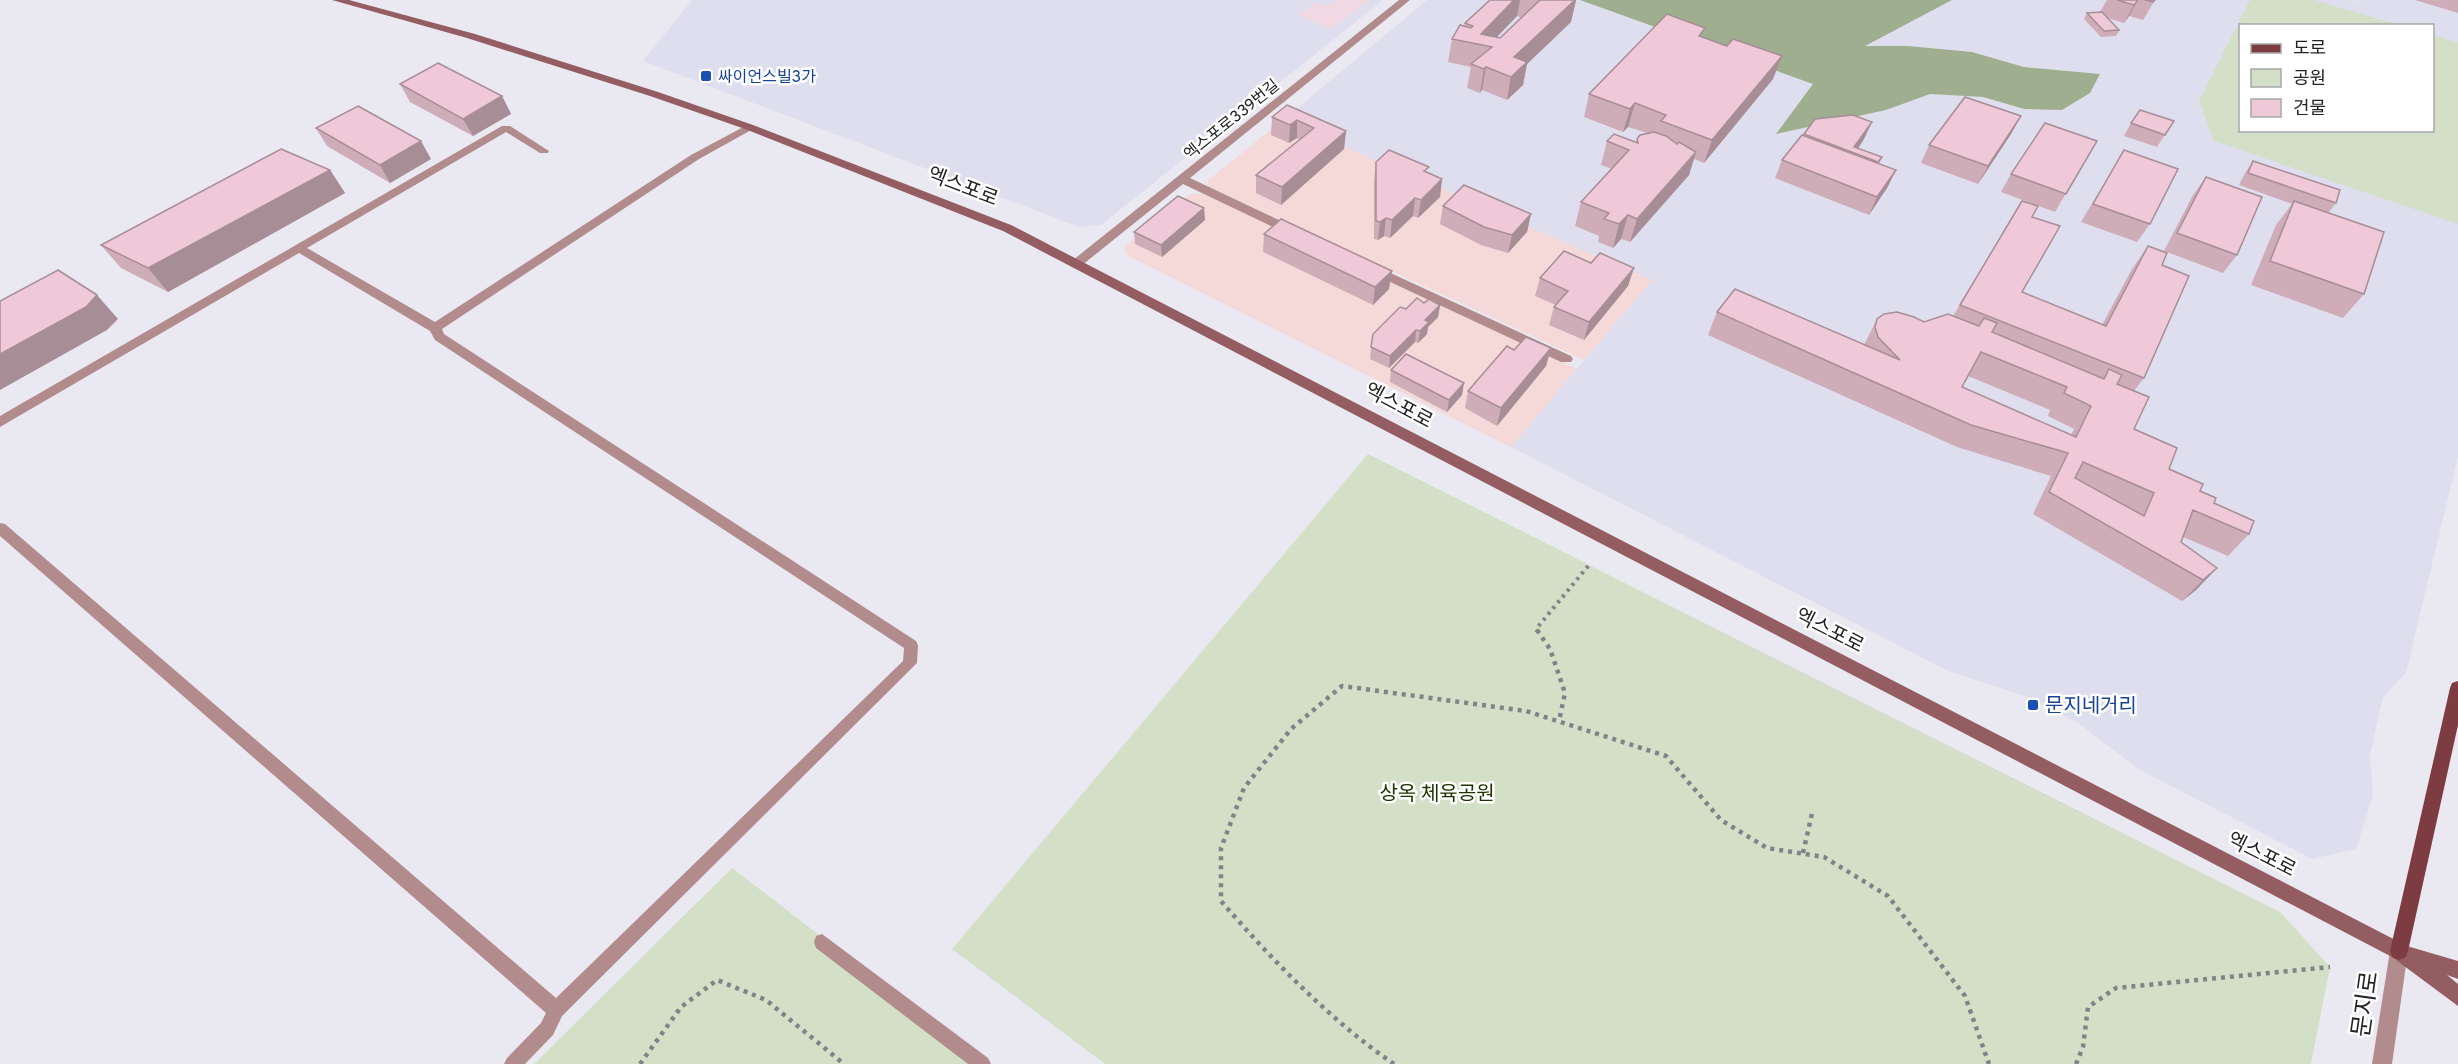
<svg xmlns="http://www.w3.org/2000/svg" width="2458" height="1064" font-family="Overpass,'Noto Sans KR',sans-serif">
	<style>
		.commercial { fill: #f4d9d8 }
		.built { fill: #dfdeee; fill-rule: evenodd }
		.education { fill: #f1d9e4 }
		.green { fill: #d3dfc6 }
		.forest { fill: #9fae8f }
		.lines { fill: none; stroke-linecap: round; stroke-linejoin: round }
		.path-far1 { stroke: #838288; stroke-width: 4; stroke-dasharray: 3 4.5; stroke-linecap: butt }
		.path { stroke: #838288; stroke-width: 4.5; stroke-dasharray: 4 5; stroke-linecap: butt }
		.service { fill: #b28b8d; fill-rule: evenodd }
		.minor { fill: #b28b8d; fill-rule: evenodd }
		.secondary { fill: #945d61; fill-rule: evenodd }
		.primary { fill: #7d3c42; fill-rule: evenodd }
		.wall { fill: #ceadb9; fill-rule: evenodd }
		.shaded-wall { fill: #a78d96 }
		.building { fill: #efc9d7; stroke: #a78d96; stroke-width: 1.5; fill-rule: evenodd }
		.transit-dot { fill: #1a4fb4; stroke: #fff; stroke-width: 2 }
		.labels { text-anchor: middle; stroke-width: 5; stroke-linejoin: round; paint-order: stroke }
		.far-transit-label { font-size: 16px; fill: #164399; stroke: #fff; text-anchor: start }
		.far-street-label { font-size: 16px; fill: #232326; stroke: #fff }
		.street-label { font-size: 20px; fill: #232326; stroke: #fff }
		.transit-label { font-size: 20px; fill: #164399; stroke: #fff; text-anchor: start }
		.park-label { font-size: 20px; fill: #203301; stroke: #fff }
		.near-street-label { font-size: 24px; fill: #232326; stroke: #fff }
	</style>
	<rect width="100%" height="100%" fill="#eae9f2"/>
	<!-- commercial -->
	<g class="commercial">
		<polygon points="1283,120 1652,280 1584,360 1209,187 1207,181"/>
		<polygon points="1191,194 1203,194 1577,369 1511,447 1127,255 1124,247"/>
	</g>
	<!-- built -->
	<g class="built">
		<polygon points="692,0 1383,0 1101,225 1079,227 643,61"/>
		<path d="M1427,0H1580L1814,84L1777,133L1886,110L1930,94L1983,97L2024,109L2090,93L2100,74L2024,67L1972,52L1908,46L1863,47L1952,0H2348L2370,6L2351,0H2458V456L2406,673L2383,697L2370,755L2373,795L2356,849L2312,859L2140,770L2078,723L2022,695L1948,671L1511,447L1652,280L1283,120ZM2240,26H2432V130H2240Z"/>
	</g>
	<!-- education -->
	<polygon class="education" points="1335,0 1370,0 1331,29 1298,15 1316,2 1327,6"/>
	<!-- green -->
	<g class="green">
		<polygon points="2250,0 2314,0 2399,25 2240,26 2240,130 2432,130 2433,35 2458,43 2458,224 2214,141 2199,101"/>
		<polygon points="1368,454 2280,912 2330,967 2311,1064 1105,1064 952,949"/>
		<polygon points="732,868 987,1064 534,1064"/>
	</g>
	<!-- forest -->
	<polygon class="forest" points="1580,0 1952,0 1865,46 1908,46 1972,52 2024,67 2100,74 2090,93 2062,110 2024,109 1983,97 1930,94 1886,110 1776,134 1813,84"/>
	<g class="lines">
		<!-- path-far1 -->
		<polyline class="path-far1" points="1538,632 1536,629 1589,565"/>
		<!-- path -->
		<g class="path">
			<polyline points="1537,630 1550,649 1565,693 1559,721"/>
			<polyline points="1803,853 1813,809"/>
			<polyline points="640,1064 681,1007 717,980 766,1000 844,1064"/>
			<path d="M1394,1064C1331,1021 1271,959 1221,901V848L1244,788L1291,729L1342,686L1526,711L1666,756L1721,820L1767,848L1824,857L1888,896L1965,996L1989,1064"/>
			<polyline points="2076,1064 2083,1047 2088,1007 2116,988 2330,967"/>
		</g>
		<!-- service -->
		<g class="service">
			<polygon points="749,124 754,127 753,129 699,159 442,329 444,334 916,641 918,645 917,663 562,1016 553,1035 525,1064 504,1064 507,1058 541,1023 546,1013 0,536 0,523 5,524 556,998 903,661 904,648 435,340 430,331 299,253 0,427 0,416 502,126 510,126 549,151 548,153 540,153 506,132 307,248 435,322 691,155"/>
			<polygon points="822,934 988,1058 991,1064 968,1064 816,948 814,942 816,936"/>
		</g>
		<!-- minor -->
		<g class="minor">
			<polygon points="1399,0 1410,0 1190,178 1298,229 1300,232 1298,235 1290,235 1183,184 1081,266 1073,266 1071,263 1073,260"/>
			<polygon points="1373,265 1571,356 1573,359 1571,362 1561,362 1369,272 1367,269 1369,266"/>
			<polygon points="2399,942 2406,945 2408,951 2392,1064 2372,1064 2390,951 2392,945"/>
		</g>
		<!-- secondary -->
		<polygon class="secondary" points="332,0 349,0 475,34 658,92 753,125 1011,225 2407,946 2458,961 2458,979 2447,975 2458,984 2458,1006 2392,957 1003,231 745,129 650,96 467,38"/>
		<!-- primary -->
		<polygon class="primary" points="2458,681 2458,725 2408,951 2406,957 2399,960 2392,957 2390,951 2450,688 2452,683"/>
	</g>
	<!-- wall -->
	<g class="wall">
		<path d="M1490,0H1576L1571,22L1527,64L1523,85L1507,100L1482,90L1480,93L1467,88L1471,67L1448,62L1452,39L1464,26L1465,23ZM1517,16L1521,18L1500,38L1497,37Z"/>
		<polygon points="2107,0 2155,0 2143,20 2129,16 2124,23 2107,18 2119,30 2116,36 2101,37 2084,19 2087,13 2100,12"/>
		<polygon points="2415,0 2458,0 2458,13"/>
		<polygon points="1702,37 1773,79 1704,163 1694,159 1689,175 1630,242 1621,239 1613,248 1598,242 1599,236 1575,226 1581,202 1612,169 1601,165 1607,141 1636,142 1637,139 1647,133 1628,127 1623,132 1584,117 1589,94"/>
		<polygon points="400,84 502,96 511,114 473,136 410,102"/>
		<polygon points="1287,105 1346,131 1344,149 1281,205 1256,193 1256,175 1300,140 1297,138 1289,143 1271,135 1272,117"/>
		<polygon points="2021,116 2011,134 1978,184 1921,163 1929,145"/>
		<polygon points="2174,121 2157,147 2124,136 2131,123"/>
		<polygon points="316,128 431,159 390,183 327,146"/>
		<polygon points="1804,134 1864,139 1858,148 1882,157 1879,164 1896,170 1887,188 1869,215 1775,178 1782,160"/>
		<polygon points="2097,141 2055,212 2001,192 2011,174"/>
		<polygon points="2124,150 2150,224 2137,242 2081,222"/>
		<polygon points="2253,161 2336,203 2328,213 2364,294 2343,318 2251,285 2276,225 2292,204 2239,185 2245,173"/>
		<polygon points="1376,162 1428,173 1442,179 1440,197 1418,218 1413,216 1390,238 1384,236 1378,240 1374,239 1374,180"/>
		<polygon points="330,170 345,193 168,292 121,268 101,245"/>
		<polygon points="2206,177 2237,255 2223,273 2164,251 2193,195"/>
		<path d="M2022,201L2032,217L2022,292L2102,325L2132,269L2148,246L2162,265L2144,378L2134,391V429L2169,469L2200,491L2249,534L2228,556L2183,537L2181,542L2217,568L2196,590L2182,601L2033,514L2051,476L1957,447L1708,335L1717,312L1864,345L1877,319L1924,322L1953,316ZM1968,376L2050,410L2048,416L2074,429L2071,435L1962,387Z"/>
		<polygon points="1443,206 1531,214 1527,232 1508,253 1481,245 1440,224"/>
		<polygon points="1204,208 1205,220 1162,257 1135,244 1134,232"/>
		<polygon points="1264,234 1389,289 1373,305 1263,252"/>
		<polygon points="1540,278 1628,286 1584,340 1549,325 1554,307 1556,305 1535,296"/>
		<polygon points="1424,303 1440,305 1438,317 1428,327 1427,334 1418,343 1415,342 1389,368 1370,359 1373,334 1406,309"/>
		<polygon points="1551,348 1546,366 1497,426 1465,408 1468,391 1514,350"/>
		<polygon points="1391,370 1462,395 1447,412 1390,382"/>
	</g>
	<!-- shaded-wall -->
	<g class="shaded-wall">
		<polygon points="1514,0 1520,0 1517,16 1488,46 1481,34"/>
		<polygon points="1575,0 1576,0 1571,22 1527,64 1523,85 1507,100 1514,57"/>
		<polygon points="2138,0 2129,16 2124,23 2134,5"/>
		<polygon points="1782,56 1773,79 1704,163 1712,140"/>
		<polygon points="1486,67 1482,90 1480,93 1484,69"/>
		<polygon points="502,96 511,114 473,136 463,119"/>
		<polygon points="1635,103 1628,127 1623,132 1630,109"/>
		<polygon points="2021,116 2011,134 1978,184 1988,166"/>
		<polygon points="1297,120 1297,138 1289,143 1290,125"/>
		<polygon points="1872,122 1864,139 1855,153 1854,147"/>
		<polygon points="1346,131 1344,149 1281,205 1282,187"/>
		<polygon points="421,141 431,159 390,183 380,165"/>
		<polygon points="1696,152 1689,175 1630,242 1637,219"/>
		<polygon points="330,170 345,193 168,292 148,268"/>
		<polygon points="1896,170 1887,188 1869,215 1877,197"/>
		<polygon points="1442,179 1440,197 1418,218 1421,200"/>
		<polygon points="1415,198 1413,216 1390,238 1392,220"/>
		<polygon points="1204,208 1205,220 1162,257 1161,245"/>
		<polygon points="1531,214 1527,232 1508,253 1512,235"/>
		<polygon points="1628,215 1621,239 1613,248 1619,224"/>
		<polygon points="1386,218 1384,236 1378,240 1380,222"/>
		<polygon points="1634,268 1628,286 1584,340 1589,322"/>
		<polygon points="1392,271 1389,289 1373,305 1375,287"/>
		<polygon points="97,295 118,319 107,330 0,390 0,354"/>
		<polygon points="1440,305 1438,317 1428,327 1427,334 1418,343 1420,331 1425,320"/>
		<polygon points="1416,330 1415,342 1389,368 1390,356"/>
		<polygon points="1551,348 1546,366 1497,426 1501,408"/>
		<polygon points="1464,383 1462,395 1447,412 1449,400"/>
		<polygon points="2217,568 2196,590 2182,601 2203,580"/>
	</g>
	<!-- building -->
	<g class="building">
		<polygon points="1490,0 1514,0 1481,34 1500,38 1540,0 1539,0 1575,0 1514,57 1527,62 1511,77 1486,67 1484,69 1471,64 1492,47 1452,39 1460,25 1471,28 1473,26 1465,23"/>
		<polygon points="2117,0 2138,0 2134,5"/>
		<polygon points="2145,0 2155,0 2153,2"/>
		<polygon points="2102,12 2119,30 2104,31 2087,13"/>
		<polygon points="1667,14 1705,28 1699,36 1727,46 1733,39 1782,56 1712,140 1661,121 1666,115 1635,103 1630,109 1589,94"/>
		<polygon points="438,63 502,96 463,119 400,84"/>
		<polygon points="1965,97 2021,116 1988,166 1929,145"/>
		<polygon points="1287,105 1346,131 1282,187 1256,175 1314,128 1297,120 1290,125 1272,117"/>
		<polygon points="358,106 421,141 380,165 316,128"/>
		<polygon points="2140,110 2174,121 2165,135 2131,123"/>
		<polygon points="1853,115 1872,122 1854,147 1882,157 1878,162 1804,134 1815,119"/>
		<polygon points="2045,123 2097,141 2066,194 2011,174"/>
		<polygon points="1654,132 1666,136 1677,144 1679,142 1696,152 1637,219 1628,215 1619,224 1604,219 1609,213 1581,202 1629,150 1607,141 1614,134 1638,143 1637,139 1640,135"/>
		<polygon points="1802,135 1896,170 1877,197 1782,160"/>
		<polygon points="281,149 330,170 148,268 101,245"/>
		<polygon points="1389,150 1429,167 1424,171 1442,179 1421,200 1415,198 1392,220 1386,218 1380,222 1376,221 1376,162"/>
		<polygon points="2124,150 2178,169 2150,224 2093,204"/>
		<polygon points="2253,161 2340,190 2336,203 2248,173"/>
		<polygon points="2206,177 2262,197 2237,255 2177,233"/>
		<polygon points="1464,185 1531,214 1512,235 1484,227 1443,206"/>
		<polygon points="1178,196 1204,208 1161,245 1134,232"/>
		<polygon points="2022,201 2038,206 2032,217 2060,226 2022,292 2106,326 2148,246 2167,253 2162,265 2189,276 2144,378 1960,305"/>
		<polygon points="2294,201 2384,232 2364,294 2270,261"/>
		<polygon points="1281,219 1392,271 1375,287 1264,234"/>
		<polygon points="1564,251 1591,263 1600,253 1634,268 1589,322 1554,307 1568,291 1540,278"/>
		<polygon points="58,270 97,295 86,307 0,354 0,301"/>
		<path d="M1735,289L1900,360L1878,337L1875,327L1877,319L1884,314L1897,312L1914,317L1924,322L1948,314L1979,326L1984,318L1997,323L1992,332L2104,379L2109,369L2122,375L2117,384L2149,397L2134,429L2177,448L2169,469L2203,484L2200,491L2216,498L2214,503L2254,521L2249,534L2193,510L2181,542L2217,568L2203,580L2049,492L2068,453L1971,425L1717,312ZM1981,352L2067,387L2064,393L2091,406L2076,437L1962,387ZM2083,462L2154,493L2144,516L2075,478Z"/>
		<polygon points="1417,298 1424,303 1429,299 1440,305 1425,320 1429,322 1420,331 1416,330 1390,356 1371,347 1373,334 1400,307 1406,309"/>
		<polygon points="1526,337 1551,348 1501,408 1468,391 1507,346 1514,350"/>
		<polygon points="1406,354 1464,383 1449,400 1391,370"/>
	</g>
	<!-- markers -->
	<g class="transit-dot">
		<rect x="700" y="70" width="12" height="12" rx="3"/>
		<rect x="2027" y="699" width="12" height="12" rx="3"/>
	</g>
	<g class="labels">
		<!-- far-transit labels -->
		<g class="far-transit-label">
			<text x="718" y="82">싸이언스빌3가</text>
		</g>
		<!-- far-street labels -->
		<g class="far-street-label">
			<text transform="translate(1231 119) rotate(-39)" y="6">엑스포로339번길</text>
		</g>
		<!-- street labels -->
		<g class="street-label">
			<text transform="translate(963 186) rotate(21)" y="7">엑스포로</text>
			<text transform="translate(1399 405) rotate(28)" y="7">엑스포로</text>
			<text transform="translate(1830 630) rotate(27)" y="7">엑스포로</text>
			<text transform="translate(2262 854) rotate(27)" y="7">엑스포로</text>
		</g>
		<!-- transit labels -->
		<g class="transit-label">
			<text x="2045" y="712">문지네거리</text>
		</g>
		<!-- park labels -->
		<g class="park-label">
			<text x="1437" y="800">상옥 체육공원</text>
		</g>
		<!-- near-street labels -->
		<g class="near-street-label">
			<text transform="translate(2365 1004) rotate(-82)" y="8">문지로</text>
		</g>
	</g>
	<!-- legend -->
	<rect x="2239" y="24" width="195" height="108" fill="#ffffff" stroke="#a7a7a8" stroke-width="1.5"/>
	<rect x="2251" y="44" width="30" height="9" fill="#7d3c42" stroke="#a7a7a8" stroke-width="1.5"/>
	<text x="2293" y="54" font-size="18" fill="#232326">도로</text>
	<rect x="2251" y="69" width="30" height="18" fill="#d3dfc6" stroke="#a7a7a8" stroke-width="1.5"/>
	<text x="2293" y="84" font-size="18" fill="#232326">공원</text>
	<rect x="2251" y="99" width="30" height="18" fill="#efc9d7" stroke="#a7a7a8" stroke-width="1.5"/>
	<text x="2293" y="114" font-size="18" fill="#232326">건물</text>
</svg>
